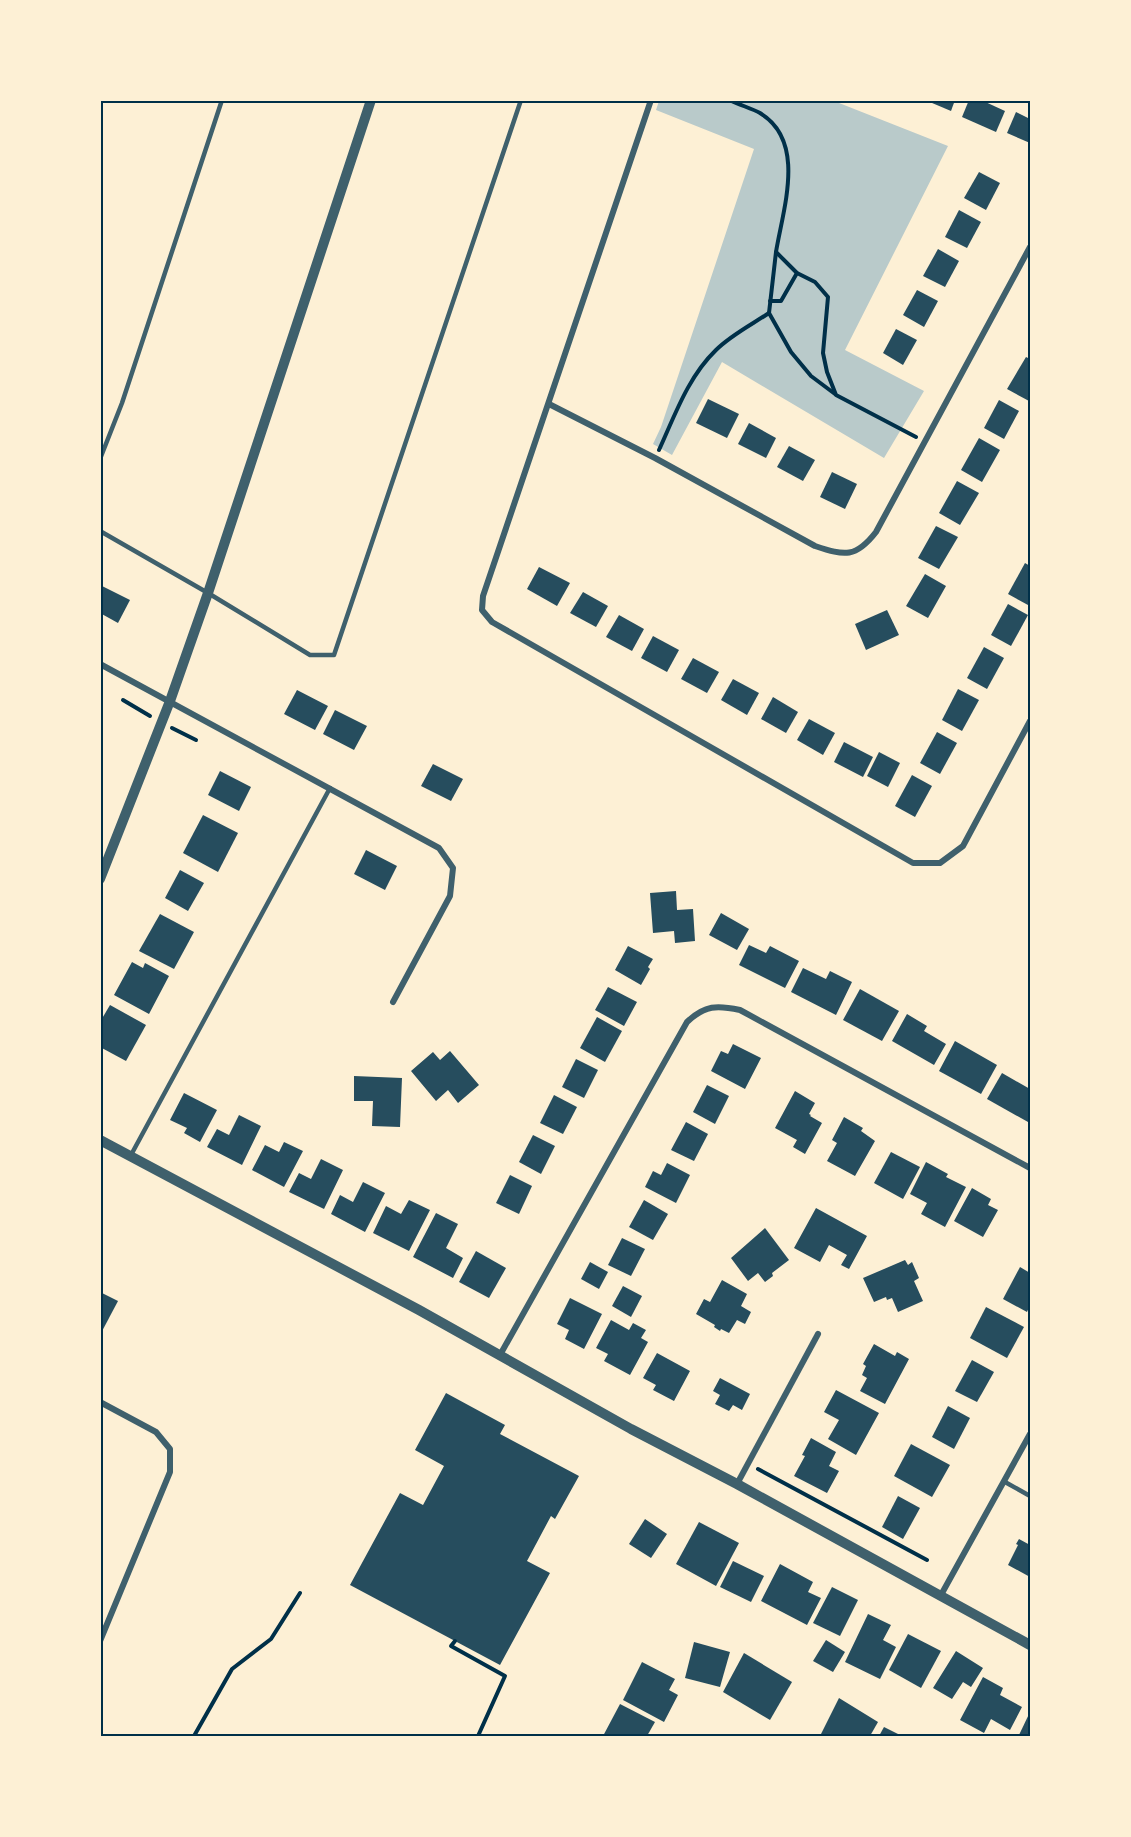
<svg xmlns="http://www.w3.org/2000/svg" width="1131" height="1837" font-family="'DM Sans',sans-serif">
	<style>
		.green { fill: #b9caca }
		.building { fill: #264d5e }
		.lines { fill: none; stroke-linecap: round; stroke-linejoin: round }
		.path { stroke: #003049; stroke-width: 4 }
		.service { stroke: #3f606c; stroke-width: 4.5 }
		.minor { stroke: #3f606c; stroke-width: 6 }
		.tertiary { stroke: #3f606c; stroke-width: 10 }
		.neatline { fill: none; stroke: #003049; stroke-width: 2 }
	</style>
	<rect width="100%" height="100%" fill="#fdf0d5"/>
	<!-- green -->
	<polygon class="green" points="659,101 834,101 948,146 845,350 924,391 884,458 722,362 672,455 653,444 661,427 754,149 656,110"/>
	<!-- building -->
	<g class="building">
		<polygon points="925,100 955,100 951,111"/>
		<polygon points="969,100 981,100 1005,111 996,132 962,117"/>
		<polygon points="1016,112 1030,119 1030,143 1007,133"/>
		<polygon points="979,172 1000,183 986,210 964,198"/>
		<polygon points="959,210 981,222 967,248 945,237"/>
		<polygon points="938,249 959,261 945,287 923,276"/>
		<polygon points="917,290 938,301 924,327 903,315"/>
		<polygon points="896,329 917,340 903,365 883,353"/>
		<polygon points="1026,357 1030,359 1030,398 1029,401 1007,389"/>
		<polygon points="708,399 739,414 727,438 696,423"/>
		<polygon points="999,400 1019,411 1004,439 984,428"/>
		<polygon points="749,423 776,438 766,458 738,444"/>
		<polygon points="979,438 1000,450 982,482 961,470"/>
		<polygon points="789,446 815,460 803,481 777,467"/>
		<polygon points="832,472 857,484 845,509 820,497"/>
		<polygon points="957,481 979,493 960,525 939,513"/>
		<polygon points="936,526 958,537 939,569 918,558"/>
		<polygon points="1025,563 1030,566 1030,601 1028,605 1008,594"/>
		<polygon points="539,567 570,583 557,606 527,589"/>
		<polygon points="925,574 946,586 928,618 906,606"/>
		<polygon points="100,585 130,600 118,623 100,613"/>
		<polygon points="583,592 608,606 596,627 570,613"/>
		<polygon points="1008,604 1028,615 1011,646 991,635"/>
		<polygon points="887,610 899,635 866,650 855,624"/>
		<polygon points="619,615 644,629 632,651 606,637"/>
		<polygon points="653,636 679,650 667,672 641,658"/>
		<polygon points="984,647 1004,658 987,689 967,678"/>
		<polygon points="693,658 719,672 707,693 681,679"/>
		<polygon points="733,679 759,693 747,715 721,700"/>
		<polygon points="958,689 979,700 962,731 942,720"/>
		<polygon points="297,690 328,706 315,730 284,714"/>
		<polygon points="773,697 798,712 786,733 761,719"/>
		<polygon points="335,710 367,726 354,750 323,734"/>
		<polygon points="809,719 835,733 823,755 797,740"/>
		<polygon points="937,732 957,743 940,774 920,763"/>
		<polygon points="844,742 873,757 863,777 834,762"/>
		<polygon points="879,752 900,763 888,787 867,776"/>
		<polygon points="433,764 463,779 451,801 421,786"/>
		<polygon points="220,771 251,787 239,811 208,795"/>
		<polygon points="912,775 932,786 915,817 895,806"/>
		<polygon points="203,815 238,833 218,872 183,853"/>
		<polygon points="366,850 397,866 385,890 354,874"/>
		<polygon points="180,870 204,883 188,911 165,898"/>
		<polygon points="676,891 677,910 693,909 695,941 675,943 674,931 653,933 650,893"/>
		<polygon points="721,913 749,929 737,950 709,935"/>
		<polygon points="160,914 194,932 174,969 139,951"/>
		<polygon points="749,945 766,953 770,946 799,961 785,988 739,965"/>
		<polygon points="628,946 653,959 648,967 650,969 641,985 615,970"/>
		<polygon points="132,962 143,968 145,963 169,976 149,1014 114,995"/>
		<polygon points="803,968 826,979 830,971 852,982 836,1015 791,992"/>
		<polygon points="608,987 637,1002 624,1026 595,1010"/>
		<polygon points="860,989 899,1011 882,1041 843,1020"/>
		<polygon points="110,1005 146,1025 126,1061 100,1047 100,1022"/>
		<polygon points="907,1014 927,1026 924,1031 946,1044 934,1065 892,1041"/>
		<polygon points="597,1017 622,1031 605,1062 580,1048"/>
		<polygon points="955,1041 997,1065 981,1094 939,1071"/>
		<polygon points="733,1044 761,1058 745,1089 711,1071 721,1051 728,1054"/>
		<polygon points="450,1051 479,1085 458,1103 448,1090 436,1101 411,1071 433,1052 440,1060"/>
		<polygon points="576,1059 598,1070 584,1098 562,1087"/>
		<polygon points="1002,1073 1030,1089 1030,1117 1028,1122 987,1099"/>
		<polygon points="354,1076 402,1078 400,1127 372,1126 373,1101 354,1101"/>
		<polygon points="707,1085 729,1096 715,1124 693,1112"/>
		<polygon points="795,1091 815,1103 809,1114 811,1115 810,1116 822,1123 805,1154 793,1147 797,1140 775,1128"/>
		<polygon points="184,1093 217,1110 200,1142 184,1133 187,1128 170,1120"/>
		<polygon points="554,1095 577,1107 563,1134 540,1123"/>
		<polygon points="239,1115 261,1126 242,1165 207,1147 217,1129 229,1135"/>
		<polygon points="844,1117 863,1128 861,1131 875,1141 855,1176 827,1161 837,1143 832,1140"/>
		<polygon points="686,1122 708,1134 694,1161 671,1150"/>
		<polygon points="533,1135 555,1146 541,1174 519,1162"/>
		<polygon points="284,1142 303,1151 284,1187 252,1170 265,1145 279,1152"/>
		<polygon points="891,1152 920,1167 903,1199 874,1183"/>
		<polygon points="321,1159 343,1170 324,1209 289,1192 299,1173 311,1179"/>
		<polygon points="926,1162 948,1174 946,1177 966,1187 945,1227 921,1214 927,1203 910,1194"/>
		<polygon points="667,1163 690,1175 676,1203 645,1187 653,1171 661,1175"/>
		<polygon points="510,1175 532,1186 519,1214 496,1203"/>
		<polygon points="363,1182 385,1193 365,1232 331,1214 340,1195 353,1202"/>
		<polygon points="972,1188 991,1199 988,1205 998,1210 983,1237 954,1221"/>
		<polygon points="409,1200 430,1210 409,1251 373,1233 386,1206 401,1214"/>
		<polygon points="644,1200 668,1214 653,1240 629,1227"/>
		<polygon points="816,1208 867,1236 849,1269 841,1265 847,1255 829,1245 820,1262 794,1248"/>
		<polygon points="436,1213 458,1224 446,1248 463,1258 453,1278 413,1257"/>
		<polygon points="765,1228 789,1260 772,1273 773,1276 765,1282 758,1273 748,1281 731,1258"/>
		<polygon points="622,1238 645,1249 631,1276 608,1265"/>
		<polygon points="476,1251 506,1268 489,1298 459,1282"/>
		<polygon points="905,1260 908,1265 912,1262 919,1278 914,1281 923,1301 898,1312 892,1298 887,1300 886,1297 874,1302 863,1278"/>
		<polygon points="590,1262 608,1272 599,1289 581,1279"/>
		<polygon points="1020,1267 1030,1273 1030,1305 1027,1312 1003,1299"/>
		<polygon points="722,1280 747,1294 741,1306 751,1312 745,1324 737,1320 729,1333 721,1329 720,1331 714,1327 715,1325 696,1314 704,1299 710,1302"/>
		<polygon points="623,1286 642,1296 631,1317 612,1306"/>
		<polygon points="100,1292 118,1301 100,1335"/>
		<polygon points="570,1298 602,1314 584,1349 565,1339 569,1330 557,1324"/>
		<polygon points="986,1307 1024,1327 1007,1358 970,1338"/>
		<polygon points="611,1320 629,1330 633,1323 646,1330 641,1338 648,1342 630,1375 604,1361 608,1354 596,1348"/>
		<polygon points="874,1344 895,1356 897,1352 909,1359 885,1404 860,1391 867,1378 862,1375 866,1366 863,1364"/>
		<polygon points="657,1353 690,1371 674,1401 653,1390 656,1385 643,1378"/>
		<polygon points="972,1360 994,1372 977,1402 955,1391"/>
		<polygon points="720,1378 750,1394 742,1410 733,1405 729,1411 715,1404 720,1395 713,1391"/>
		<polygon points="836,1390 879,1413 856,1455 828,1439 839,1420 824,1412"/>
		<polygon points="446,1393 505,1425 500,1434 579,1476 555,1519 551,1516 527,1561 550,1573 500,1665 350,1585 400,1493 423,1505 444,1466 415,1450"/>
		<polygon points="948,1406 970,1418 954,1449 932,1437"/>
		<polygon points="811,1438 836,1452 829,1466 839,1471 827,1493 794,1476 805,1456 802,1455"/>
		<polygon points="911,1444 950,1465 932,1497 894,1476"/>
		<polygon points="898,1496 920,1508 903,1539 882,1527"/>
		<polygon points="645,1519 667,1534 651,1558 629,1544"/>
		<polygon points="699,1522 739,1543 716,1586 676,1564"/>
		<polygon points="1019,1539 1030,1545 1030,1577 1008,1565 1018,1545 1016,1544"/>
		<polygon points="733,1561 764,1576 751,1602 720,1587"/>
		<polygon points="780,1564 813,1582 808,1592 821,1598 807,1625 761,1601"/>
		<polygon points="832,1587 858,1600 840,1636 813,1623"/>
		<polygon points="868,1614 891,1625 883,1640 896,1647 880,1679 845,1662"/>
		<polygon points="908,1634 941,1651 921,1688 889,1670"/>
		<polygon points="826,1640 845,1652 833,1672 813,1661"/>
		<polygon points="694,1642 730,1652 720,1687 685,1678"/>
		<polygon points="956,1651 983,1668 971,1687 963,1682 952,1699 933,1688"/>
		<polygon points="744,1653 792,1682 770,1720 723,1692"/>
		<polygon points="642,1662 675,1679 669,1690 678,1695 664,1722 623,1700"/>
		<polygon points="983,1677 1003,1688 1000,1695 1022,1707 1010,1730 991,1719 984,1733 960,1720"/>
		<polygon points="839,1698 878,1722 870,1736 820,1736"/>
		<polygon points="620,1704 655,1722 647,1736 603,1736"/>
		<polygon points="1030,1712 1030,1736 1021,1736 1019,1735"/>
		<polygon points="884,1727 902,1736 879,1736"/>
	</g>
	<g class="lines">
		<!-- path -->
		<g class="path">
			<path d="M730,100C739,105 751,108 760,113C807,141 783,209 776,252L797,273L815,282L828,297L823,353L827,372L836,395L916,437"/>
			<polyline points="770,301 781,301 797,273"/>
			<polyline points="769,313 776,252"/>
			<path d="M659,450C675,415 688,377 716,350C731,335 751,325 769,313L791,352L811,376L835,394"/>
			<polyline points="123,700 150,716"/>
			<polyline points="172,728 196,740"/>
			<polyline points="758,1469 927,1560"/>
			<polyline points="455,1641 451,1646 505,1676 478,1736"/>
			<polyline points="194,1736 232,1669 271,1639 300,1593"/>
		</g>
		<!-- service -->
		<g class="service">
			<polyline points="100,459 122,403 222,100"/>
			<polyline points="100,531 208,593 310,655 334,655 521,100"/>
			<polyline points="131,1155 330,788"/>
			<polyline points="1005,1482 1030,1496"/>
		</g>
		<!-- minor -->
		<g class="minor">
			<polyline points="651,100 483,596 482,610 492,622 913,863 940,863 963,846 1030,721"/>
			<path d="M549,404L655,458L815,546C845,556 856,558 876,532L1030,247"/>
			<polyline points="100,664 439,848 453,868 450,896 393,1002"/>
			<path d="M500,1355L687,1022C705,1005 717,1005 740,1010L1030,1168"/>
			<polyline points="100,1402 156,1432 170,1449 170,1472 100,1641"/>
			<polyline points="737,1484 818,1334"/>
			<polyline points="941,1595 1030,1434"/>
		</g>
		<!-- tertiary -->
		<g class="tertiary">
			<polyline points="100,879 170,701 208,593 371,100"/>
			<polyline points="100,1140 419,1310 631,1429 737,1484 1030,1645"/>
		</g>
	</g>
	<!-- border -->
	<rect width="1131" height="1837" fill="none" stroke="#fdf0d5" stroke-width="204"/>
	<rect x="102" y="102" width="927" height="1633" class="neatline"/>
</svg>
